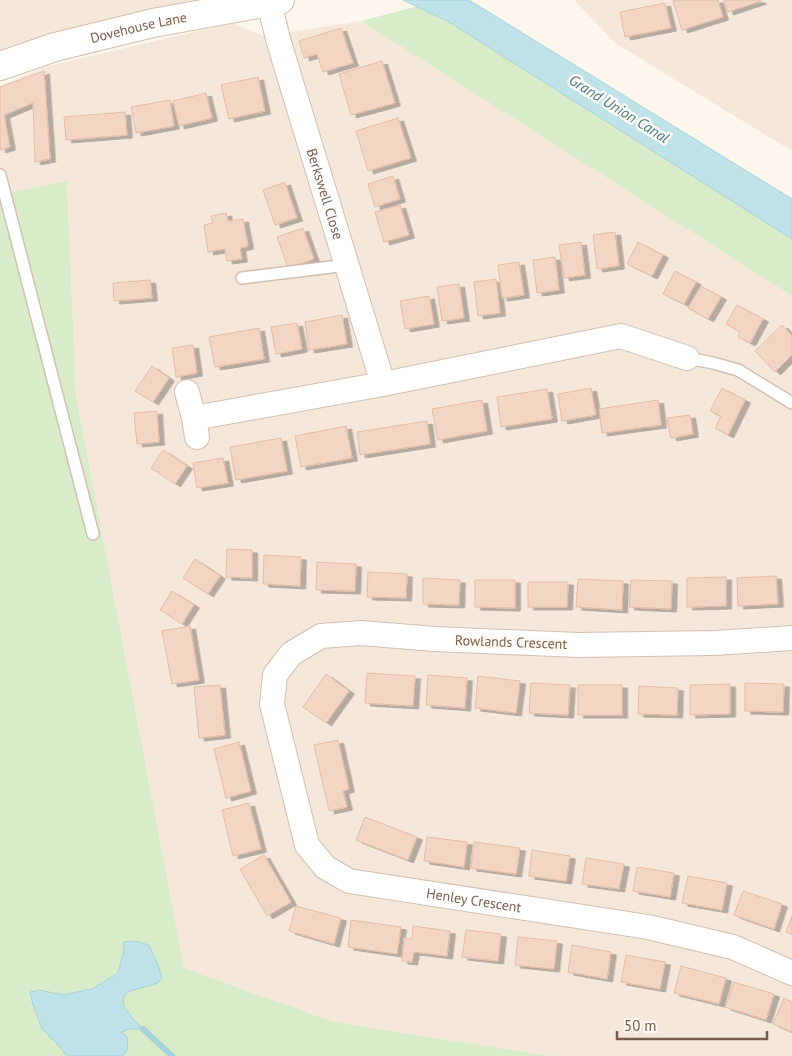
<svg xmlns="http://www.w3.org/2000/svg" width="792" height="1056" font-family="'PT Sans',sans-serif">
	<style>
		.residential { fill: #f5e8da }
		.green { fill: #d8ecc9 }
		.water { fill: #bfe3e8; stroke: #a5d3da }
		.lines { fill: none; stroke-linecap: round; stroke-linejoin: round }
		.stream { stroke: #a5d3da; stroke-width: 6 }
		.building { fill: #f3d5c3; stroke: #e6bba3; filter: url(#shadow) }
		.service-casing { stroke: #d1beb0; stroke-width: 14 }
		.minor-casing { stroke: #d1beb0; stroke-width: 26 }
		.tertiary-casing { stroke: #d1beb0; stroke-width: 30 }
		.service { stroke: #fff; stroke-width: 11 }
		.minor { stroke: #fff; stroke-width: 24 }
		.tertiary { stroke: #fff; stroke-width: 28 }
		.labels { text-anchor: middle; stroke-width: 5; stroke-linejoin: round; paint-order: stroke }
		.street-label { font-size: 14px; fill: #7a5c4d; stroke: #fffaf3 }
		.water-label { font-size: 15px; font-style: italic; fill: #437c86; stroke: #fffaf3 }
	</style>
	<defs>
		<filter id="shadow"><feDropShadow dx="5.5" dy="3" stdDeviation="0" flood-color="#0004"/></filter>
	</defs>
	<rect width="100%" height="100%" fill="#fdf6ec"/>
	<!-- residential -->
	<g class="residential">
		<polygon points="0,0 207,0 0,52"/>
		<polygon points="574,0 792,0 792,151 615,43"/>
		<polygon points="361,21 792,296 792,1056 549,1056 334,1022 184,968 76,395 67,182 0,197 0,86 44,67 233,23 264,36"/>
	</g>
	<!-- green -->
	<g class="green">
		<polygon points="422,5 792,239 792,296 361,21"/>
		<polygon points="67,181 76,395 184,968 334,1022 549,1056 0,1056 0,197 19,191"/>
	</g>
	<!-- water -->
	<g class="water">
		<polygon points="403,0 469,0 792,199 792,239 449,22"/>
		<polygon points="135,941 149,945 158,965 162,978 158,983 130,991 124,996 123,1005 133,1019 143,1029 129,1029 121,1032 128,1038 127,1050 123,1056 67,1056 59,1046 42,1029 33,1005 30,992 39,990 63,995 92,989 118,973 124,950 124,942"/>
	</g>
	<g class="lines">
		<!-- stream -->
		<polyline class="stream" points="143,1029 172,1056"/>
	</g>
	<!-- building -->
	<g class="building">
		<polygon points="677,0 718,0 723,17 682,30 673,1"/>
		<polygon points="724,0 760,0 761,1 728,12"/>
		<polygon points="665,3 671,28 625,37 620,12"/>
		<polygon points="341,28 353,63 323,72 317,54 304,58 299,41"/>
		<polygon points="382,61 395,103 351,115 339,74"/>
		<polygon points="44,71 50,159 35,162 33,103 4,115 10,147 0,150 0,87"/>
		<polygon points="258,77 265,111 229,119 221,85"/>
		<polygon points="206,93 212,118 179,126 173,101"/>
		<polygon points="170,100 174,126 136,133 131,107"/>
		<polygon points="125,112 127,135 66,140 64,117"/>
		<polygon points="398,118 411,158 368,171 356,131"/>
		<polygon points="393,176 400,199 375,207 368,184"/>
		<polygon points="285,182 297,218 275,225 263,190"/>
		<polygon points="400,205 409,235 384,242 375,212"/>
		<polygon points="226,213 228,221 243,219 248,246 240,248 242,259 227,261 225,249 208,252 204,225 213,223 211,216"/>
		<polygon points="303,228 314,259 288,268 277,237"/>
		<polygon points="615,232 619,266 597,269 593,235"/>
		<polygon points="581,242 585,275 564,278 559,245"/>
		<polygon points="638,242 663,255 652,276 627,264"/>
		<polygon points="555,257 559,290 537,293 533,260"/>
		<polygon points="519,262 524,295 502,298 498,265"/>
		<polygon points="675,271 696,282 684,304 663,294"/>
		<polygon points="496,279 500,313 478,316 474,282"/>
		<polygon points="150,280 152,298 114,301 113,283"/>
		<polygon points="459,284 464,318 442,321 437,287"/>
		<polygon points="701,286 721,297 708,319 688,308"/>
		<polygon points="429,296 434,324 405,329 400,301"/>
		<polygon points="737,305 763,319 750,343 738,337 740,332 726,324"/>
		<polygon points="342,315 347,344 309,350 305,322"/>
		<polygon points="297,323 302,349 276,354 271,327"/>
		<polygon points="782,325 792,336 792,355 775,372 755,351"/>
		<polygon points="259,328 264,359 215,367 209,337"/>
		<polygon points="193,345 197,373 176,377 172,348"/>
		<polygon points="152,366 169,378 153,402 135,391"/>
		<polygon points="591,388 596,415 562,421 558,394"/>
		<polygon points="722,388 745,400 728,435 715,428 721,416 710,411"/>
		<polygon points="547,389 552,419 501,427 497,397"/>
		<polygon points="482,400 487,431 438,440 432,409"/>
		<polygon points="658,400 661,425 602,433 599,409"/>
		<polygon points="157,411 159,442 137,444 134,413"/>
		<polygon points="690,415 693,434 671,438 667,418"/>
		<polygon points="427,421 430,444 360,455 357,432"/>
		<polygon points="346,426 352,458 301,467 295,436"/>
		<polygon points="281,438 287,471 236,480 230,447"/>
		<polygon points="163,450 187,466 175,484 151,468"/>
		<polygon points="223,458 228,483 197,488 193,463"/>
		<polygon points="227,549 252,550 252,578 226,577"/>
		<polygon points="264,555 301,557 300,586 263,584"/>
		<polygon points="195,559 220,576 208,594 183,578"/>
		<polygon points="317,562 356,564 355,591 316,590"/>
		<polygon points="368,572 407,574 406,598 367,597"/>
		<polygon points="776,576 778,604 738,606 737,578"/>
		<polygon points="726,577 726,606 687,607 687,578"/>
		<polygon points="423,578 460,580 459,605 423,604"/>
		<polygon points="578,579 623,581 622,610 576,607"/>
		<polygon points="475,580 515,580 515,608 475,607"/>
		<polygon points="631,580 672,581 671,609 629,607"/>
		<polygon points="528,582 568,582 567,607 528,607"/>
		<polygon points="172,591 194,605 182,624 160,610"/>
		<polygon points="190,626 199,680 172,684 162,631"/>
		<polygon points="367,673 415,676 413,706 365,703"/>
		<polygon points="326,674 349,691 326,723 303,707"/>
		<polygon points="428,675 467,678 465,708 426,705"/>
		<polygon points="478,676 520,681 516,713 475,708"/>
		<polygon points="531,683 570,685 568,715 529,713"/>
		<polygon points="745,683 784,684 783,712 745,711"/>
		<polygon points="730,684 730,714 690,715 690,685"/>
		<polygon points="220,685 225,735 199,738 194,687"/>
		<rect x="578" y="685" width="44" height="30"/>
		<polygon points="639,686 678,688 677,715 638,714"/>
		<polygon points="338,740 349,789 343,791 347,807 329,811 314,745"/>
		<polygon points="239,742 251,791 226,798 214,749"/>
		<polygon points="249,803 261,849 233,856 222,810"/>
		<polygon points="365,817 417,837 408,860 356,840"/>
		<polygon points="427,837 467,842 464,867 424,861"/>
		<polygon points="474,842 520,848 516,874 471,868"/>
		<polygon points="532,850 570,856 566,881 529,876"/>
		<polygon points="264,855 291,902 267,916 240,869"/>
		<polygon points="586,858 624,864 619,889 582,884"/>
		<polygon points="637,867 674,873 670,897 633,891"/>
		<polygon points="688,876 727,883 722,910 682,903"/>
		<polygon points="743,891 782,904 774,929 734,915"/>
		<polygon points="296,906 341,918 334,944 289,931"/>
		<polygon points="792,916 792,934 786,932"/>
		<polygon points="351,920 401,927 397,954 348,947"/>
		<polygon points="413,926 450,931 447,956 414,952 412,962 402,961 404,938 412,939"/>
		<polygon points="466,930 501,934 498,961 462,957"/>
		<polygon points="518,937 557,941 554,969 515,965"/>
		<polygon points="572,945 611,952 607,979 568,972"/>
		<polygon points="626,955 665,962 660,989 621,982"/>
		<polygon points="681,966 726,978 719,1004 674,993"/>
		<polygon points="734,982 774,994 766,1020 725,1007"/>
		<polygon points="784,998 792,1002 792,1032 773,1024"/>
	</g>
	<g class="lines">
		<!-- service casing -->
		<g class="service-casing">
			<g id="service">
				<polyline points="0,175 93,534"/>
				<polyline points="242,278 347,265"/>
				<polyline points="687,358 713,363 738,370 792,403"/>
			</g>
		</g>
		<!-- minor casing -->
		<g class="minor-casing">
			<g id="minor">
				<path id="s1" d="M269,2L278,39L290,79L383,384"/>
				<polyline points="187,392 194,418 197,437"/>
				<polyline points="194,418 383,384 621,336 687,358"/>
				<path id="s2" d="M792,638L715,643L578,645L435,639L361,633L321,636L291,654L275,675L272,704L307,845L325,867L349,881L648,927L733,947L792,973"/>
			</g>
		</g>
		<!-- tertiary casing -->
		<g class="tertiary-casing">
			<g id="tertiary">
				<path id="s3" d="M0,66L55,47L153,23L280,0"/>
			</g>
		</g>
		<!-- service -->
		<use href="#service" class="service"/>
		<!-- minor -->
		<use href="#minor" class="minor"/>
		<!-- tertiary -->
		<use href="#tertiary" class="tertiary"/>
	</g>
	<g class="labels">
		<!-- street labels -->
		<g class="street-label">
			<text dy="5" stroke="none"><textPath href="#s3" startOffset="144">Dovehouse Lane</textPath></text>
			<text dy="5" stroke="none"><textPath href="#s1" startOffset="200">Berkswell Close</textPath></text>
			<text transform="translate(511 642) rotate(2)" y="5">Rowlands Crescent</text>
			<text dy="5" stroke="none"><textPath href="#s2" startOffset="890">Henley Crescent</textPath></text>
		</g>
		<!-- water labels -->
		<g class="water-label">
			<text transform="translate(619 109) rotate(32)" y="5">Grand Union Canal</text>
		</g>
	</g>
	<!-- scale -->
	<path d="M617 1031v8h150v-8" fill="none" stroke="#7a5c4d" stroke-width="2.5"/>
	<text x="624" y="1031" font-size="15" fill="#7a5c4d" stroke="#fffaf3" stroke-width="4" paint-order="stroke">50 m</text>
</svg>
